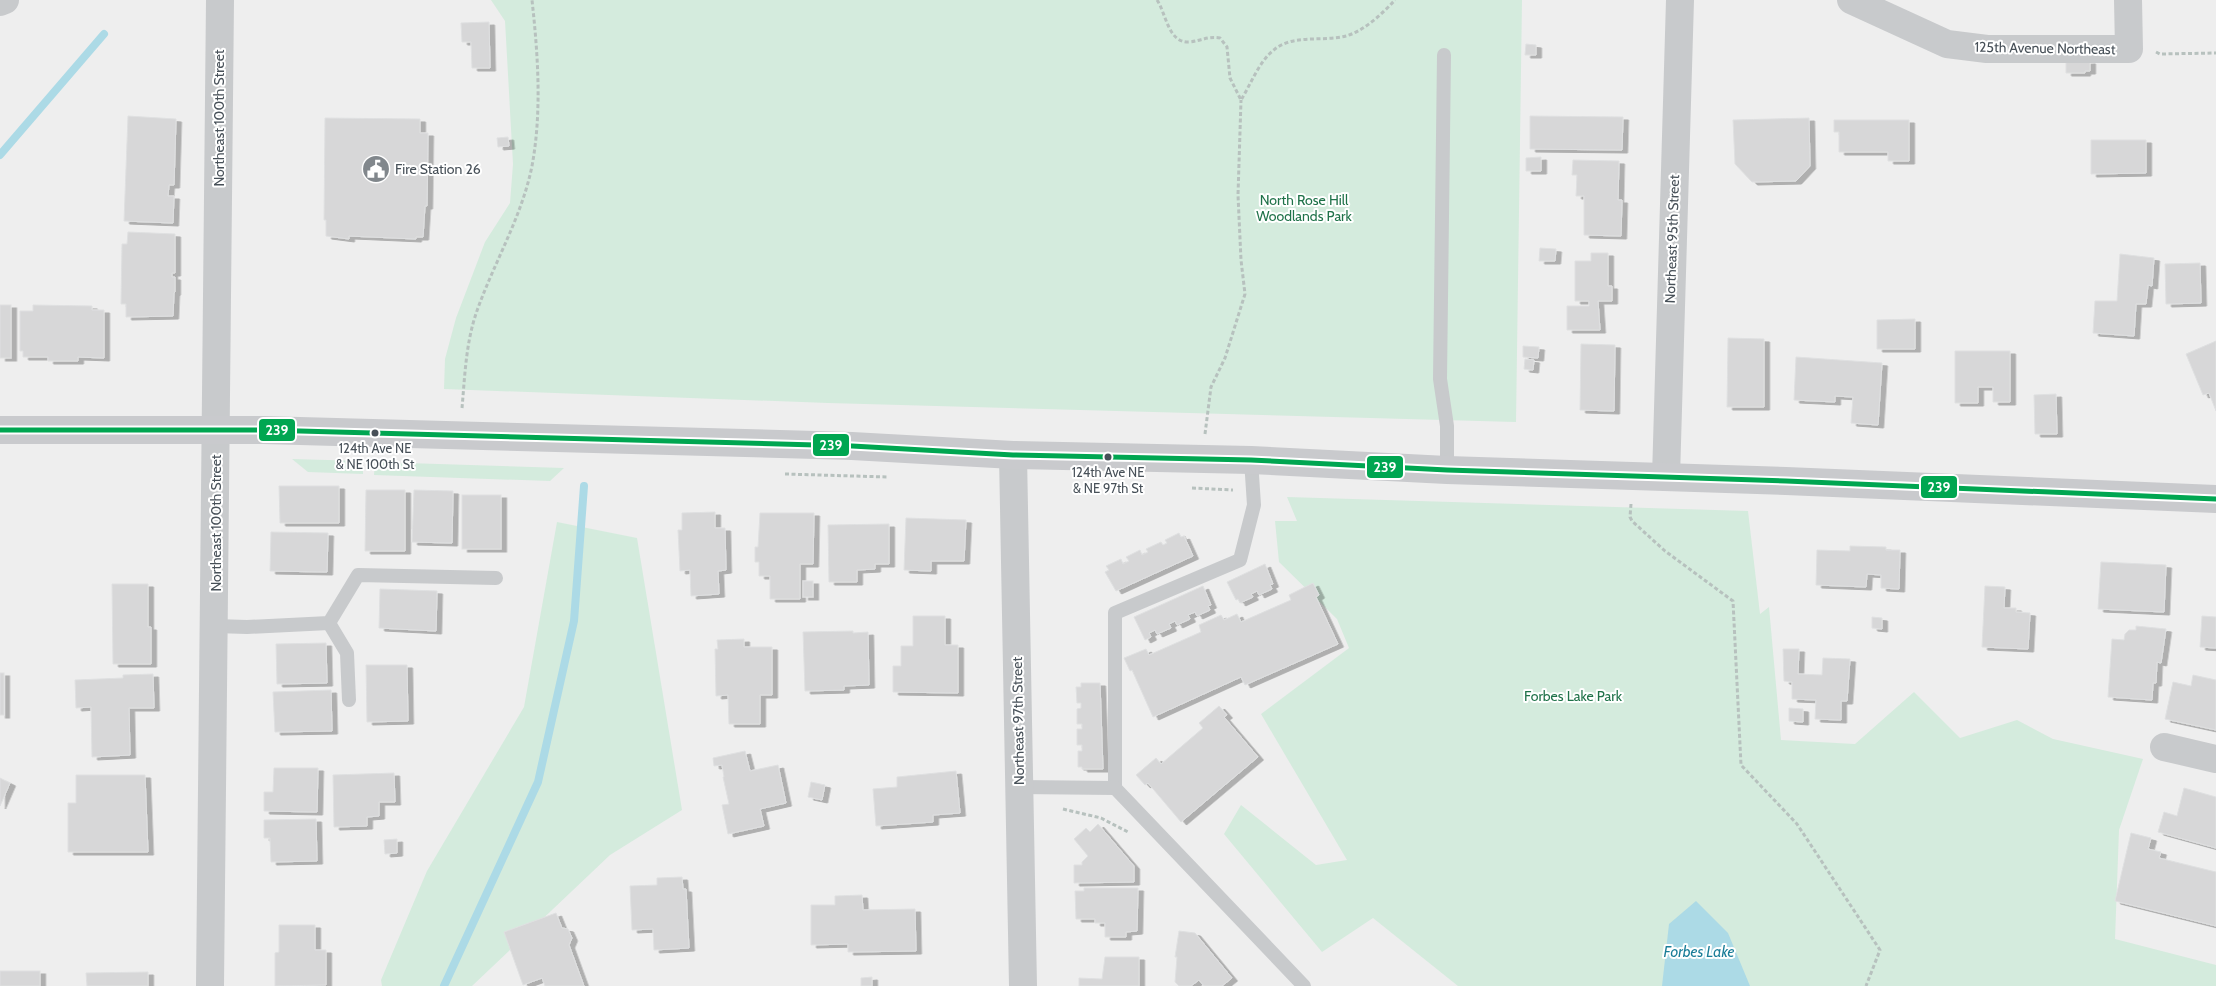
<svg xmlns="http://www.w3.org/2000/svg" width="2216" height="986" font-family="Cabin,sans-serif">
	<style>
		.green { fill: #d4ebdd }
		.water { fill: #acdae6 }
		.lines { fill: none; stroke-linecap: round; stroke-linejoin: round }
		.stream { stroke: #acdae6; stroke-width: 8 }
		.building { fill: #d7d7d8; stroke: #dfe0e1; filter: url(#shadow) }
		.path { stroke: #b7c1be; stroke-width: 3; stroke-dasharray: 4 2.5; stroke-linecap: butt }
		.service { stroke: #c8cacc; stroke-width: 14 }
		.minor { stroke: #c8cacc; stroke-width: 28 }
		.tertiary { stroke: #c8cacc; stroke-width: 28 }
		.secondary { stroke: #c9cacd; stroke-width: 28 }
		.bus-1-casing { stroke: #fff; stroke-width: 9 }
		.bus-1 { stroke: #00a651; stroke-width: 5 }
		.bus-dot { fill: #475058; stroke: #fff; stroke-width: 2 }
		.labels { text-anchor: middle; stroke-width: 4; stroke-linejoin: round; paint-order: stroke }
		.bus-label { font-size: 13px; fill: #475058; stroke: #fff }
		.street-label { font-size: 14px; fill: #475058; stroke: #fff }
		.poi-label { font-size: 14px; fill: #475058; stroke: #fff; text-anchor: start }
		.park-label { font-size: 14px; fill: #1f7249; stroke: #fff }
		.water-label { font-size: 15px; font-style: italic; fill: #1a7d98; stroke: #fff }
		.line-badge { stroke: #fff; stroke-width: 2 }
		.badge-label { font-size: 14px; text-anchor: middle; font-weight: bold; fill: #fff }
	</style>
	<defs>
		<filter id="shadow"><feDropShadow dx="5.5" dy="3" stdDeviation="0" flood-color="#0004"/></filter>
	</defs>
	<rect width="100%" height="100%" fill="#eee"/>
	<!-- green -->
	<g class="green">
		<polygon points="491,0 1522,0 1516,422 828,403 444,389 445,359 456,318 485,242 510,203 513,164 505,21"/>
		<polygon points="292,459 363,461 363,474 308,472"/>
		<polygon points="375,462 564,468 550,481 374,475"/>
		<polygon points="1287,497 1748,511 1760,614 1769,607 1781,740 1855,744 1914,692 1960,738 2017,720 2053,739 2143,759 2119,830 2115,939 2216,965 2216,986 1458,986 1373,918 1322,952 1224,834 1241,805 1316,865 1347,860 1261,714 1349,648 1337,619 1279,562 1275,521 1297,521"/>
		<polygon points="557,522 637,538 682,810 610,855 472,986 382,986 381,980 427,871 524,707"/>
	</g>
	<!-- water -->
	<polygon class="water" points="1696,901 1728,933 1750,986 1662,986 1669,924"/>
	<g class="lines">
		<!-- stream -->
		<g class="stream">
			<polyline points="0,155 104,34"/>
			<polyline points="444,986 538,782 574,621 584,486"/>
		</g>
	</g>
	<!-- building -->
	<g class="building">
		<polygon points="489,22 490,68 472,68 471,42 462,42 461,23"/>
		<polygon points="1526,44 1536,45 1536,55 1525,55"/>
		<polygon points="2090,61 2090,71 2085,71 2085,73 2066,73 2066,62"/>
		<polygon points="128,116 176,119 174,185 169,185 168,196 174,196 173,223 124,221"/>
		<polygon points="1530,116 1623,117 1622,150 1530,149"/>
		<polygon points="325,118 420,119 420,133 428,133 427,206 425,206 423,237 416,237 416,239 349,236 349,239 326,236 326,220 324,220"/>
		<polygon points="1809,118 1810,166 1796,181 1752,182 1735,164 1733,120"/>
		<polygon points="1834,120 1909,120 1909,161 1888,161 1888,152 1839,152 1839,132 1834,132"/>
		<polygon points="508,137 509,146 498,147 497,138"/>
		<polygon points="2091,140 2146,140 2146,173 2091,174"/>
		<polygon points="1541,157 1541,171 1526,171 1526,158"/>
		<polygon points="1573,160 1619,161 1618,200 1622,200 1621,236 1584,235 1584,196 1576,196 1577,175 1572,175"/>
		<polygon points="128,232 175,234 175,273 172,273 172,277 175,277 175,292 174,293 173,316 126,317 126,304 121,304 122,244 127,244"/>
		<polygon points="1540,248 1556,249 1555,261 1539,261"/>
		<polygon points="1591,253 1608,253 1608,286 1612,286 1612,301 1598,301 1600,330 1567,330 1567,306 1589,306 1589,301 1575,301 1575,261 1591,261"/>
		<polygon points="2120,254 2154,258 2152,286 2148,285 2146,304 2136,304 2134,336 2093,333 2095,301 2117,301"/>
		<polygon points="2200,263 2201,303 2166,304 2165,264"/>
		<rect x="0" y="305" width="11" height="53"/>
		<polygon points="33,305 92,306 92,310 104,310 104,358 78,357 78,361 48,361 48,357 23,357 23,351 20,351 20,311 33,311"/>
		<polygon points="1915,319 1915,349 1877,349 1877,320"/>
		<polygon points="1728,338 1764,339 1764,407 1727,407"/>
		<polygon points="2216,341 2216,411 2209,393 2203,395 2186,354"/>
		<polygon points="1581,344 1615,345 1614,411 1580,410"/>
		<polygon points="1523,346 1539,347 1538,358 1523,357"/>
		<polygon points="1955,351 2010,351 2010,402 1993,402 1993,387 1978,387 1978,403 1955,403"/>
		<polygon points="1796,357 1882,363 1878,425 1851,423 1853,397 1835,396 1835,402 1794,400"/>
		<polygon points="1525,359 1534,360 1533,370 1524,369"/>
		<polygon points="2056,394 2057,434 2035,434 2034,395"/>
		<polygon points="279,486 339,486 339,523 280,523"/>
		<polygon points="366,490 405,490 405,551 365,551"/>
		<polygon points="414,490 453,491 452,543 412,542"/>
		<rect x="462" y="495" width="39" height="54"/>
		<polygon points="715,512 715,528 725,528 726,570 718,571 719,594 691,596 690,570 680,571 678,530 682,530 682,513"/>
		<polygon points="760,513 814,513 813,564 800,564 800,599 770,599 770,576 759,576 759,562 755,562 755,547 758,547"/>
		<polygon points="906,518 966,520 964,561 931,561 931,571 904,570"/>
		<polygon points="889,524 889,564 875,564 875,569 857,570 857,582 829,582 828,525"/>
		<polygon points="271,532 328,533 327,572 270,571"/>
		<polygon points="1179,533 1181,537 1184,536 1193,556 1116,591 1105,572 1109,570 1106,566 1121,559 1123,564 1129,561 1126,557 1140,550 1142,555 1148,552 1146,549 1161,542 1163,545 1167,543 1165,540"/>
		<polygon points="1850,546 1886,547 1886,550 1900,550 1899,589 1881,588 1881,575 1867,574 1866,587 1816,585 1817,550 1850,551"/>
		<polygon points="2101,562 2166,565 2164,612 2098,609"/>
		<polygon points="1265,564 1273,584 1270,585 1272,589 1259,595 1257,591 1251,594 1253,597 1240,603 1238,599 1236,600 1227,582"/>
		<rect x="803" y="581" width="10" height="16"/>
		<polygon points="1313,583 1319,595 1316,597 1338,644 1245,685 1241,677 1153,717 1132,670 1130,671 1124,658 1146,649 1149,655 1201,632 1199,625 1221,615 1224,620 1237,614 1241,622 1291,600 1289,595"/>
		<polygon points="112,584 148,584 148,627 151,627 151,664 113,664"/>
		<polygon points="1203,586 1211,605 1208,606 1210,610 1197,616 1195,612 1188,615 1190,619 1177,625 1175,621 1169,624 1171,628 1157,634 1155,630 1149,633 1151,637 1145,640 1134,617"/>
		<polygon points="1985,586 2005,587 2004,608 2016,608 2016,612 2030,613 2028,649 1982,647"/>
		<polygon points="380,589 437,591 436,631 379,628"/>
		<polygon points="913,616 945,616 945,645 958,645 958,693 893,692 893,666 901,666 901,646 913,646"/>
		<polygon points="2202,616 2216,617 2216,648 2200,647"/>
		<polygon points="1872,617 1882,618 1882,629 1872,628"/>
		<polygon points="2136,626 2166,629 2161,663 2157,662 2156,683 2153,683 2152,700 2108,697 2112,639 2124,640 2125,634 2129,630 2136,630"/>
		<polygon points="853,631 853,633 868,632 869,685 844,686 844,690 805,691 803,632"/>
		<polygon points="744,639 744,647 772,647 772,695 760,695 760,724 729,724 728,695 716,696 715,649 718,649 717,640"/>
		<polygon points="326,643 327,683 277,684 276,644"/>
		<polygon points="1783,649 1799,649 1798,674 1822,675 1823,658 1850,659 1847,701 1841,701 1841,720 1815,719 1816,700 1792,699 1792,682 1784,681"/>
		<polygon points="366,665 407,665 408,721 367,722"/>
		<rect x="0" y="673" width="4" height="42"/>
		<polygon points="153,674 154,708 129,708 130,755 92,757 91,707 76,708 75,680 123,678 123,675"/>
		<polygon points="2193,675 2216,680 2216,730 2165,719 2173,682 2191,686"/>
		<polygon points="1081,683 1100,683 1103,769 1082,769 1082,767 1078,767 1078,751 1082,751 1082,745 1077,745 1077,729 1082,729 1082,724 1077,724 1077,709 1081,708 1081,703 1077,703 1076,687 1081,687"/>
		<polygon points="331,690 332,731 275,732 273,692"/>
		<polygon points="1219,706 1227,715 1224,717 1258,757 1181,822 1148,783 1145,785 1136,775 1156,758 1161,764 1203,728 1199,723"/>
		<polygon points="1789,708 1803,709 1803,722 1789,721"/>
		<polygon points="745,751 750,771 778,765 786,803 760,809 764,826 728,834 722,805 729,804 723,777 724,777 722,765 714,766 713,758"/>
		<polygon points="274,768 318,768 317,812 264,811 264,792 273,792"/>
		<polygon points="956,771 960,813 933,815 933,822 876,826 873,789 897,787 897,777"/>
		<polygon points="394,773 395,802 379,802 379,816 367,817 367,826 334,827 333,775"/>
		<polygon points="76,775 145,775 148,852 68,852 68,803 76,803"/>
		<polygon points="0,778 10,783 0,806"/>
		<polygon points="811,782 825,785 822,800 808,797"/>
		<polygon points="2184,788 2216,797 2216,848 2158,832 2164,812 2177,816"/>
		<polygon points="316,819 317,861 271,862 270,838 264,838 264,820"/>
		<polygon points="1098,824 1134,866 1134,882 1074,883 1074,865 1082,865 1082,862 1088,856 1074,839 1086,828 1090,832"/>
		<polygon points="2131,833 2151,838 2148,849 2161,852 2159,858 2216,872 2216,926 2115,901"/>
		<polygon points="397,839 397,853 385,854 384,840"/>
		<polygon points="682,877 683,889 686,889 689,948 654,950 653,929 632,930 630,886 657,885 657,878"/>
		<polygon points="1084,888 1138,888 1137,931 1126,932 1126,937 1105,937 1105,923 1095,923 1095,919 1076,919 1075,891 1084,891"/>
		<polygon points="862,895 863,910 915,909 916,951 848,952 848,944 811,945 811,905 835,905 835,896"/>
		<polygon points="556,913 562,928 568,929 572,938 569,945 584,986 545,986 542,978 523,985 504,932"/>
		<polygon points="279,925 315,925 315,950 326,950 326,985 275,986 275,953 279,952"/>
		<polygon points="1179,931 1195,933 1232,978 1222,986 1204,986 1199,980 1191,986 1179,986 1175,982 1177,957 1175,957"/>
		<polygon points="1105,957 1139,957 1139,986 1079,986 1079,978 1102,979"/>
		<rect x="0" y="971" width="40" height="15"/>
		<polygon points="148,972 148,986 87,986 86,973"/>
		<polygon points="872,977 872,986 861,986 861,978"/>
	</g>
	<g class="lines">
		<!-- path -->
		<g class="path">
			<path d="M1157,0C1166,13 1168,43 1189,42C1201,41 1207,36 1220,38L1227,47L1230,78L1241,100C1251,84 1259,61 1275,49C1294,34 1323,42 1346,36C1364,31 1382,14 1395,0"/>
			<polyline points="2156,52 2160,54 2216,53"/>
			<path d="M462,408C465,374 466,340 478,308C495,261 522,216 532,166C542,112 538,55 532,0"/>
			<polyline points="1205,434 1211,387 1225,358 1245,294 1241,260 1238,195 1241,100"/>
			<polyline points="785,474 888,477"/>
			<polyline points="1192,488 1233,490"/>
			<polyline points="1631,504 1630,517 1632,521 1665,551 1733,601 1741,765 1797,824 1880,950 1866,986"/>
			<polyline points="1063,809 1101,818 1128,832"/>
		</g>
		<!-- service -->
		<g class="service">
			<polyline points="1444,55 1440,379 1447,426 1447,470"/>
			<polyline points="1251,460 1254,505 1240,560 1115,613 1115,788 1304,986"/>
			<polyline points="329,623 347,653 349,700"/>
			<polyline points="215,626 247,627 329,623 358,575 496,578"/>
			<polyline points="1019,787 1115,788"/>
		</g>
		<!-- minor -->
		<g class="minor">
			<polyline points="1851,0 1947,44 1987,49 2129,49 2128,0"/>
			<polyline points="0,2 5,0"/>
			<polyline points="1013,455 1023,986"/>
			<polyline points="2164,747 2216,759"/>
		</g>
		<!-- tertiary -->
		<g class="tertiary">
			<polyline points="1666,477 1680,0"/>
			<polyline points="210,986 220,0"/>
		</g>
		<!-- secondary -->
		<polyline class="secondary" points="0,430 263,430 852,446 1013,455 1251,460 1447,470 1786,481 2216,499"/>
		<!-- bus-1 casing -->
		<g class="bus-1-casing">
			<polyline id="bus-1" points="0,430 263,430 852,446 1013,455 1251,460 1447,470 1786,481 2216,499"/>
		</g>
		<!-- bus-1 -->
		<use href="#bus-1" class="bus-1"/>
	</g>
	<!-- icons -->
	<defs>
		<g id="civic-disc" transform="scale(1.4375)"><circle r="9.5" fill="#81878c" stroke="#fff"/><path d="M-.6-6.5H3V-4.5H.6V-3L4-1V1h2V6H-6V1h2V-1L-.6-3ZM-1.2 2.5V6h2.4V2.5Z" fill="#fff"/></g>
	</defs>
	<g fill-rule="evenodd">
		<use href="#civic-disc" x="376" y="169"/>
	</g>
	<!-- markers -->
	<g class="bus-dot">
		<circle cx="375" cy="433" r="4.5"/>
		<circle cx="1108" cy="457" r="4.5"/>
	</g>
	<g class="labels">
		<!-- bus labels -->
		<g class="bus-label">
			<text x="375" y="453">124th Ave NE<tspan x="375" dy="16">&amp; NE 100th St</tspan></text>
			<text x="1108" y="477">124th Ave NE<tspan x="1108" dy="16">&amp; NE 97th St</tspan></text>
		</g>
		<!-- street labels -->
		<g class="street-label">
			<text transform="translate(2045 48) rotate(1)" y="5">125th Avenue Northeast</text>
			<text transform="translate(219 118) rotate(-90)" y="5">Northeast 100th Street</text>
			<text transform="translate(1672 239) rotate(-88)" y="5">Northeast 95th Street</text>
			<text transform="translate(216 523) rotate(-90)" y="5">Northeast 100th Street</text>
			<text transform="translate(1018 721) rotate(-91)" y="5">Northeast 97th Street</text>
		</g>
		<!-- poi labels -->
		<g class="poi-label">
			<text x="395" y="174">Fire Station 26</text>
		</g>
		<!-- park labels -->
		<g class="park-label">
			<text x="1304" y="205">North Rose Hill<tspan x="1304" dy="16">Woodlands Park</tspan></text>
			<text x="1573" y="701">Forbes Lake Park</text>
		</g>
		<!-- water labels -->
		<g class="water-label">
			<text x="1699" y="957">Forbes Lake</text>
		</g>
	</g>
	<g class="line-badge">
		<rect x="258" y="418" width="38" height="24" rx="5" fill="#00a651"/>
		<rect x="812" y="433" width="38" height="24" rx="5" fill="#00a651"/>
		<rect x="1366" y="455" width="38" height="24" rx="5" fill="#00a651"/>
		<rect x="1920" y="475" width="38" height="24" rx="5" fill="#00a651"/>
	</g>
	<g class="badge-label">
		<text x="277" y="435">239</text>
		<text x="831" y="450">239</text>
		<text x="1385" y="472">239</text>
		<text x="1939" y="492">239</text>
	</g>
</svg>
